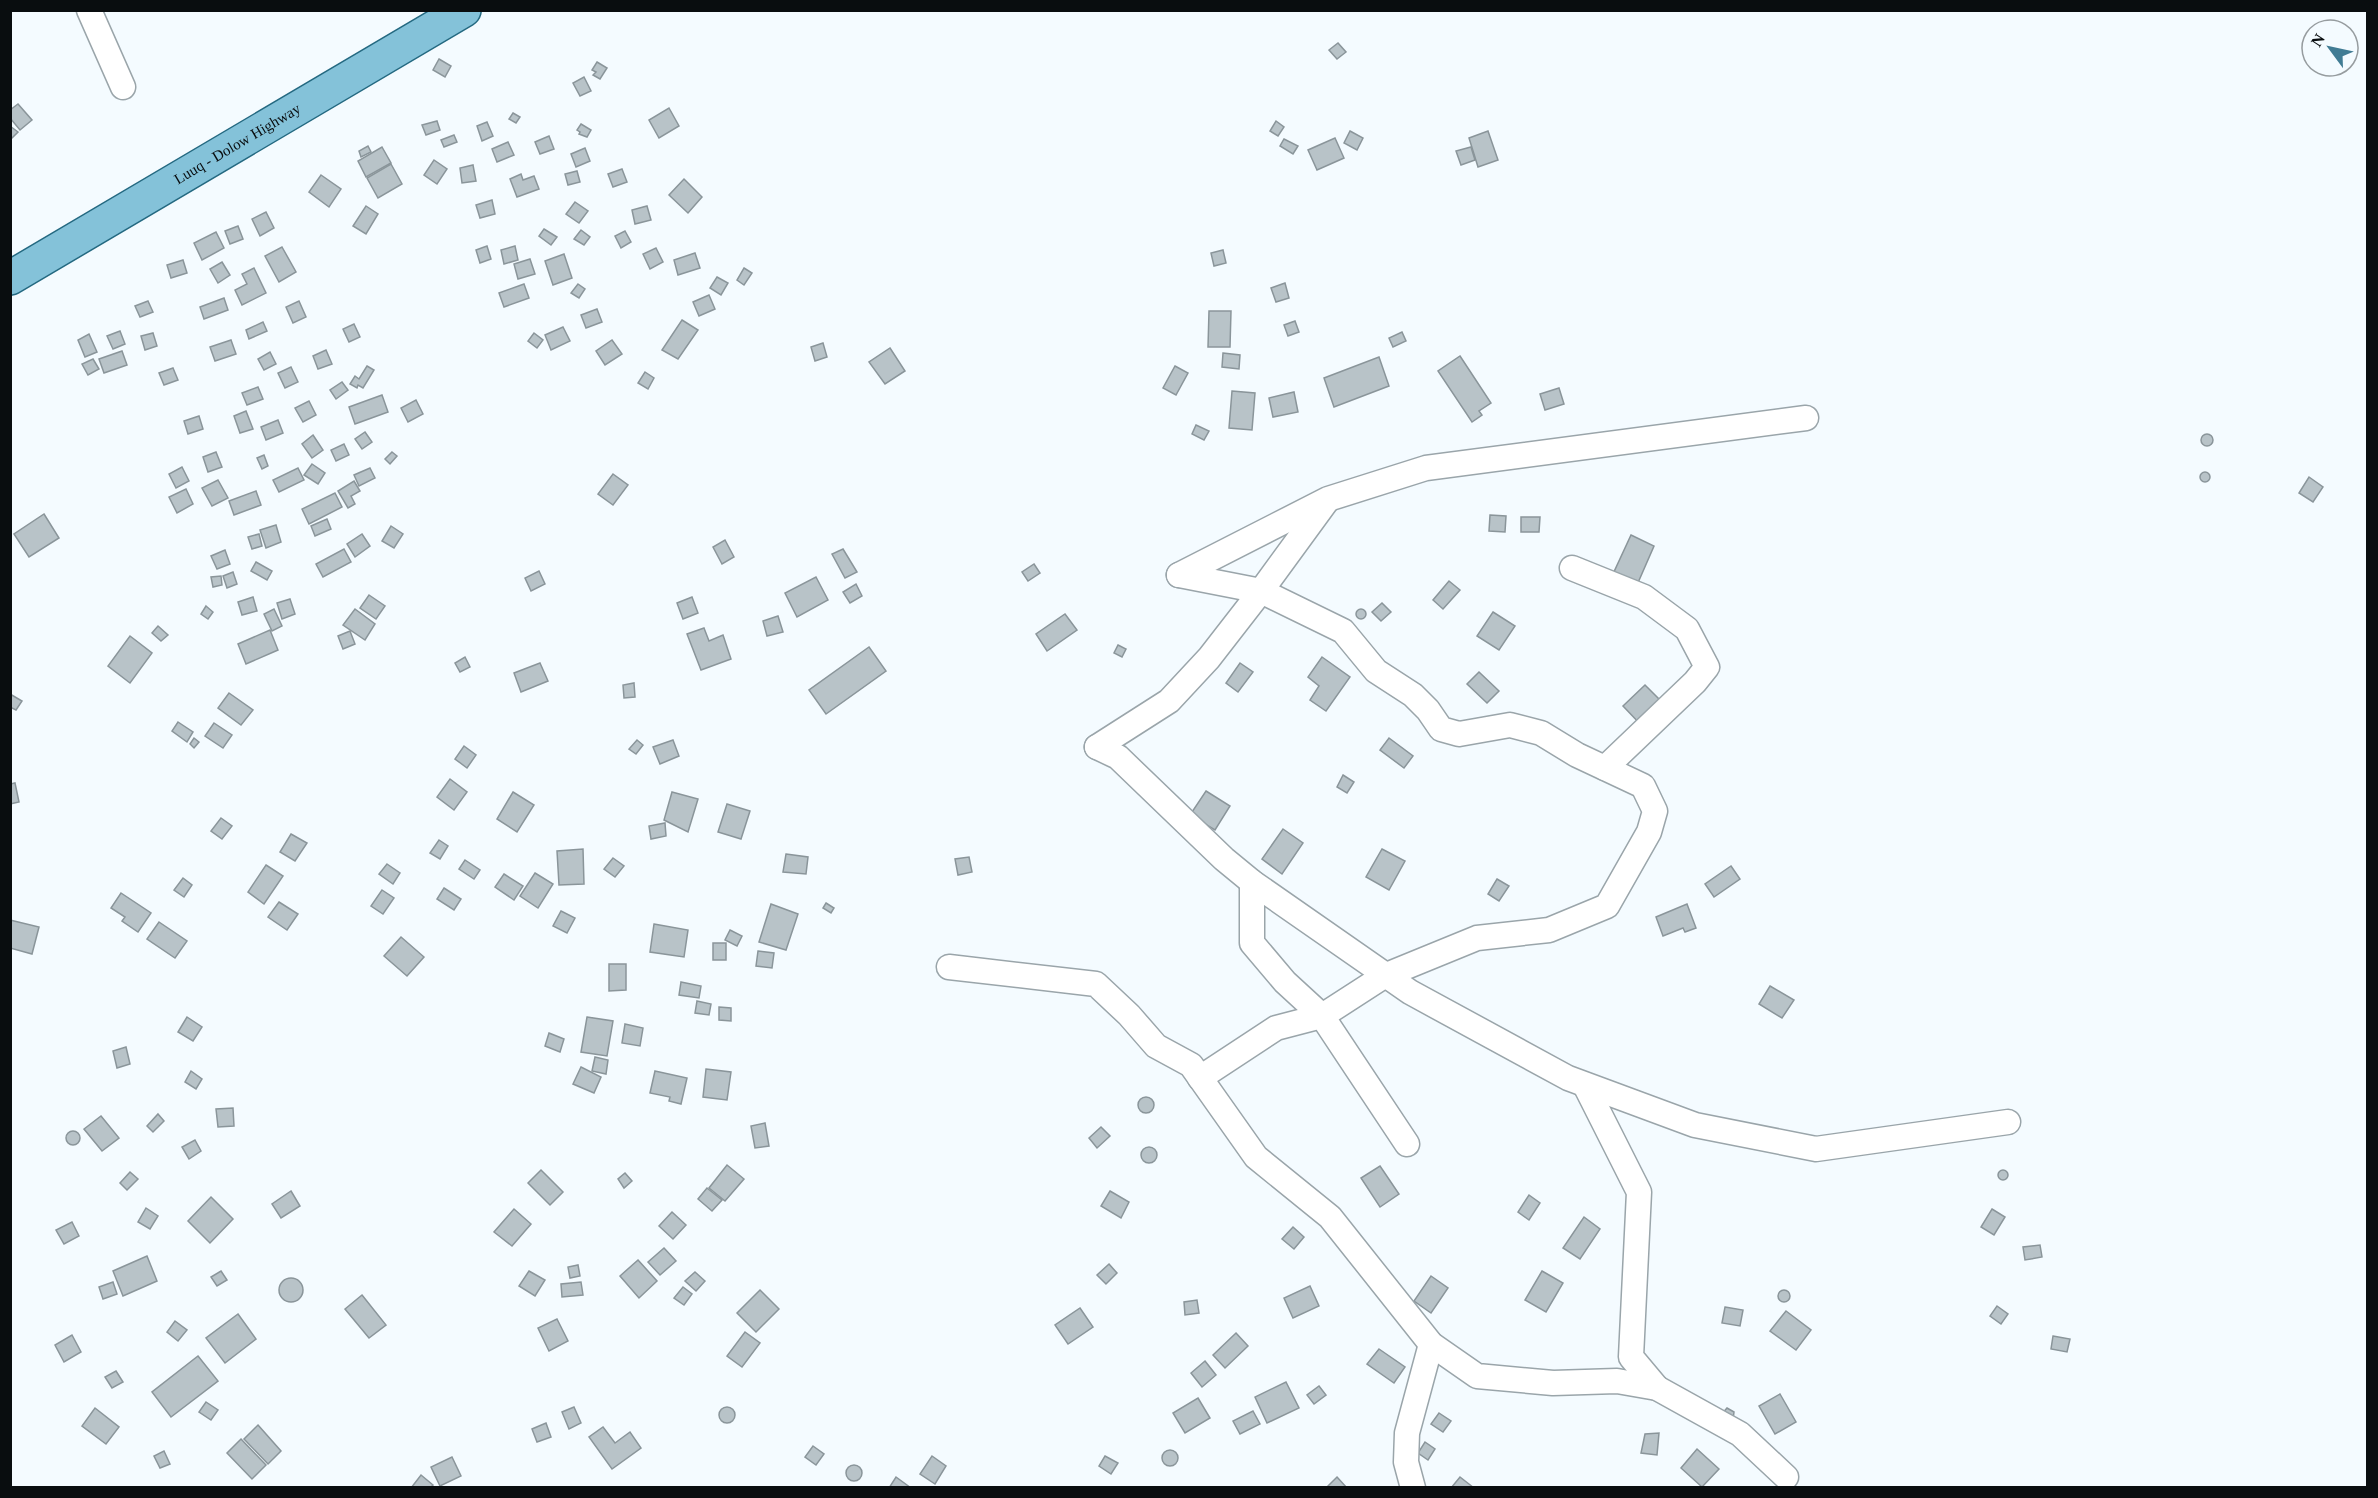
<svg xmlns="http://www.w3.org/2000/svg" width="2378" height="1498" font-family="Georgia,serif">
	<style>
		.building { fill: #b8c3c8; stroke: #8a959a; stroke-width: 1.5 }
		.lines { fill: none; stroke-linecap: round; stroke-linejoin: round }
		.street-casing { stroke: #9aa5aa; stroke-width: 27 }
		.primary-casing { stroke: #246981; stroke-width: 36 }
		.street { stroke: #fff; stroke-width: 24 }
		.primary { stroke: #84c2d9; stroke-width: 33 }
		.labels { text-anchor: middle; stroke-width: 6; stroke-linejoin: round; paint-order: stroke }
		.street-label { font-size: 15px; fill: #090d0f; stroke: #f4fbff }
	</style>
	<rect width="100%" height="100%" fill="#f4fbff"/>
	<!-- building -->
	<g class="building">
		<polygon points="1338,43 1346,52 1337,59 1329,50"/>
		<polygon points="439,59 451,66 445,77 433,70"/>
		<polygon points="597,62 607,68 600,79 593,75 596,72 592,70"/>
		<polygon points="584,77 591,91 580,96 573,83"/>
		<polygon points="18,104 32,120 20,130 10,118 10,110"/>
		<polygon points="669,108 679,126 659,138 649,120"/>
		<polygon points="513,113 520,117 516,123 509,119"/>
		<polygon points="437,121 440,130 426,135 422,125"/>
		<polygon points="1276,121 1284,127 1278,136 1270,131"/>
		<polygon points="487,122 493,136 482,141 477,126"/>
		<polygon points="581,124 591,130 587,137 579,134 580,132 577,130"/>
		<polygon points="10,126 18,132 10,140"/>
		<polygon points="1350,131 1363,138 1357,150 1344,143"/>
		<polygon points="1488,131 1498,160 1478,167 1469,138"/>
		<polygon points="454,135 457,142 444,147 441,140"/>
		<polygon points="549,136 554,149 540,154 535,142"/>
		<polygon points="1335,138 1344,158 1317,170 1308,150"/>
		<polygon points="1284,139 1298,146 1293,154 1280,146"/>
		<polygon points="508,142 514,155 497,162 492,149"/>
		<polygon points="368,146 371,152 361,157 359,151"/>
		<polygon points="382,147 391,163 366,177 358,161"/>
		<polygon points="1471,147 1475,160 1461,165 1456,151"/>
		<polygon points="585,148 590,161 576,167 571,154"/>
		<polygon points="434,160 447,169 437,184 424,175"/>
		<polygon points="391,164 402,184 378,198 367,178"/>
		<polygon points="473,165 476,181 462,183 460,168"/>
		<polygon points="622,169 627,182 613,187 608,174"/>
		<polygon points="577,171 580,182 568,185 565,174"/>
		<polygon points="521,174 523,180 534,176 539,189 517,197 510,179"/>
		<polygon points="321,175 341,189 329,207 309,192"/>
		<polygon points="684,179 702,197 688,213 669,195"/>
		<polygon points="492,200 495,214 480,218 476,205"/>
		<polygon points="575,202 588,211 579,223 566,214"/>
		<polygon points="366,206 378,214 366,234 353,226"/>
		<polygon points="647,206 651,220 635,224 632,210"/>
		<polygon points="266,212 274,228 260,236 252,219"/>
		<polygon points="238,226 243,239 230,244 225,231"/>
		<polygon points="544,229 557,237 551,245 539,236"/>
		<polygon points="581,230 590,237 584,245 574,239"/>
		<polygon points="625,231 631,242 621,248 615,236"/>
		<polygon points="216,232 224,248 202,260 194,243"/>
		<polygon points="487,246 491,259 480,263 476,250"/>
		<polygon points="515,246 518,260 504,264 501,250"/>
		<polygon points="282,247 296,272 279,282 265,256"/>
		<polygon points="656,248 663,262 650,269 643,254"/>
		<polygon points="1223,250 1226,263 1214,266 1211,253"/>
		<polygon points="695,253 700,268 678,275 674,260"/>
		<polygon points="564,254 572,278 553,285 545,261"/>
		<polygon points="530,259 535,274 518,279 514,264"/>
		<polygon points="183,260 187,273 171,278 167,265"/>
		<polygon points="222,262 230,275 218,283 210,269"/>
		<polygon points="254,268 266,293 242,305 235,290 247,284 242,274"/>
		<polygon points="744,268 752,273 744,285 737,280"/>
		<polygon points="717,277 728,283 721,295 710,288"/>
		<polygon points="1285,283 1289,298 1276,302 1271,288"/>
		<polygon points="524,284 529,298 504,307 499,293"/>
		<polygon points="578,284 585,289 579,298 571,293"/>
		<polygon points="709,295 715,309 699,316 693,302"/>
		<polygon points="224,298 228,310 204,319 200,307"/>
		<polygon points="148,301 153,312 140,317 135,306"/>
		<polygon points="299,301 306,317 293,323 286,307"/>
		<polygon points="597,309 602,322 586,328 581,315"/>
		<polygon points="1209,311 1231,311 1230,347 1208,347"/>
		<polygon points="682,320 698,330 678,359 662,350"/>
		<polygon points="1295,321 1299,332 1288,336 1284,325"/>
		<polygon points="263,322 267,331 249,339 246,330"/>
		<polygon points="354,324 360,337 349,342 343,329"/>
		<polygon points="563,327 570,341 551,350 545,335"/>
		<polygon points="120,331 125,344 113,349 107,336"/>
		<polygon points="1402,332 1406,341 1393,347 1389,338"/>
		<polygon points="153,333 157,346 145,350 141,336"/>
		<polygon points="534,333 543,340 537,348 528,341"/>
		<polygon points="89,334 97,352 85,357 78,340"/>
		<polygon points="231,340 236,354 215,361 210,347"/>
		<polygon points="612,340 622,354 605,365 596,351"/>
		<polygon points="823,343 827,357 815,361 811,347"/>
		<polygon points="890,348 905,371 885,384 869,362"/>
		<polygon points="326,350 332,364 318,369 313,356"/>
		<polygon points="122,351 127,365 104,373 99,359"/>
		<polygon points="270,352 276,364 264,370 258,359"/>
		<polygon points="1223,353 1240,355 1239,369 1222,367"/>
		<polygon points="1460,356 1491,403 1479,411 1482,415 1472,422 1438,371"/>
		<polygon points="1379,357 1389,386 1334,407 1324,378"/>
		<polygon points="93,359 99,369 88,375 82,364"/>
		<polygon points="367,366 374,370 363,388 358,385 357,388 350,384 355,376 359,379"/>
		<polygon points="1175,366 1188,373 1176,395 1163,388"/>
		<polygon points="291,367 298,382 285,388 278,373"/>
		<polygon points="173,368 178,380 164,385 159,373"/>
		<polygon points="645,372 654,378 648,389 638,383"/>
		<polygon points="342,382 348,390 336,399 330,390"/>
		<polygon points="258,387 263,399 247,405 242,393"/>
		<polygon points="1559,388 1564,404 1545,410 1540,394"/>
		<polygon points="1232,391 1255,393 1252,430 1229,428"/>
		<polygon points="1294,392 1298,412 1273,417 1269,398"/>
		<polygon points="382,395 388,412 355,424 349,407"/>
		<polygon points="416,400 423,414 408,422 401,408"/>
		<polygon points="309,401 316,415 303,422 295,408"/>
		<polygon points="246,411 253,429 240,433 234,416"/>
		<polygon points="199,416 203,429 188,434 184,421"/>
		<polygon points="278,420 283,433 266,440 261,427"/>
		<polygon points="1196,425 1209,431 1204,440 1192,434"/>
		<polygon points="365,432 372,442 362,449 355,439"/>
		<circle cx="2207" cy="440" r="6"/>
		<polygon points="313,435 323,450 312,458 302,444"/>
		<polygon points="344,444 349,455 336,461 331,450"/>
		<polygon points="216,452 222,467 208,472 203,457"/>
		<polygon points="392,452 397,456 390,464 385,459"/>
		<polygon points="264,455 268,466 262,469 257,458"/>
		<polygon points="312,464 325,473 318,484 304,475"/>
		<polygon points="182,467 189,481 176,488 169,474"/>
		<polygon points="298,468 304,480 279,492 273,480"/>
		<polygon points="370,468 375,478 359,486 354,475"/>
		<circle cx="2205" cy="477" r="5"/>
		<polygon points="613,474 628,485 613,505 598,494"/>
		<polygon points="2309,477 2323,487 2313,502 2299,493"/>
		<polygon points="218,480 228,498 212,506 202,488"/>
		<polygon points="354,481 360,491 351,496 355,504 348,508 338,491"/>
		<polygon points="186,489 193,504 177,513 169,497"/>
		<polygon points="256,491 261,505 234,515 229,501"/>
		<polygon points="335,493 342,507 309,524 302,509"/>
		<polygon points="44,514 59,538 29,557 14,534"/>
		<polygon points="1490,515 1506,516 1505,532 1489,531"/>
		<polygon points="1521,517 1540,517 1539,532 1521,532"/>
		<polygon points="327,519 331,529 315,536 311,526"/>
		<polygon points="276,525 281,542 266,548 260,530"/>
		<polygon points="391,526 403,534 394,548 382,541"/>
		<polygon points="259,534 262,546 252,549 248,537"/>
		<polygon points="362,534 370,546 355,557 347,544"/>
		<polygon points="1631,535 1654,546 1637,585 1613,574"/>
		<polygon points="725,540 734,557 722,564 713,547"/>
		<polygon points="344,549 351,562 323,577 316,564"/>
		<polygon points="843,549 857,572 845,578 832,554"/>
		<polygon points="225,550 230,564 217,569 211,556"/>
		<polygon points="256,562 272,571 267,580 251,571"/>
		<polygon points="1034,564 1040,573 1028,581 1022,572"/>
		<polygon points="539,571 545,584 531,591 525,578"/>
		<polygon points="233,572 237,584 227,588 223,576"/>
		<polygon points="221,576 222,585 213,587 211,577"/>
		<polygon points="816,577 828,600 797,617 785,593"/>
		<polygon points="1449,581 1460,590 1443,609 1433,600"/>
		<polygon points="856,584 862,596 850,603 843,592"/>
		<polygon points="369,595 385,606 376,619 360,608"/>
		<polygon points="253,597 257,611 242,615 238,602"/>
		<polygon points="692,597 698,613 683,619 677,603"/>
		<polygon points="290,599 295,614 282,619 277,603"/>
		<polygon points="1382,603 1391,612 1381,621 1372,612"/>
		<polygon points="206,606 213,612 208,619 201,614"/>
		<circle cx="1361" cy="614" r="5"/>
		<polygon points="274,609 282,626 272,631 264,614"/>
		<polygon points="355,609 375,624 365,640 343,625"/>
		<polygon points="1493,612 1515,626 1499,650 1477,636"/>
		<polygon points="1065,614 1077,630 1047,651 1036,634"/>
		<polygon points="778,616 783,632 767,636 763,621"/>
		<polygon points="158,626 168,635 161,641 152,633"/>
		<polygon points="704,628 709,641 723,635 731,659 701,670 687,634"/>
		<polygon points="270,630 278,650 246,664 238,644"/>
		<polygon points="350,631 355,644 343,649 338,636"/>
		<polygon points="130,636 152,653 130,683 108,666"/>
		<polygon points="1118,645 1126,649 1122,657 1114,653"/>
		<polygon points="869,647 886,671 826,714 809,690"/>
		<polygon points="465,657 470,667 460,672 455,663"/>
		<polygon points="1322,657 1350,677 1326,711 1310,700 1319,686 1308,677"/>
		<polygon points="540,663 548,681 521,692 514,673"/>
		<polygon points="1240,663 1253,672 1238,692 1226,683"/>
		<polygon points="1479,672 1499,691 1487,703 1467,684"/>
		<polygon points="634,683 635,697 624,698 623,685"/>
		<polygon points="1645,685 1664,704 1642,726 1623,706"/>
		<polygon points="229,693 253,710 241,725 218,708"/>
		<polygon points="10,694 22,701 16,710 10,707"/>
		<polygon points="178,722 193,732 187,742 172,731"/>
		<polygon points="214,723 232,735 223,748 205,736"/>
		<polygon points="194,738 199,742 194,748 190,744"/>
		<polygon points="1389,738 1413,756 1404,768 1380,750"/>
		<polygon points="637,740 643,745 636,754 629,749"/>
		<polygon points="673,740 679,756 660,764 653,747"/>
		<polygon points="464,746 476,755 467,768 455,759"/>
		<polygon points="1343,775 1354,782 1347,793 1337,787"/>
		<polygon points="450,779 467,792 454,810 437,797"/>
		<polygon points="15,783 19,802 10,804 10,784"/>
		<polygon points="1206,791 1230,806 1215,830 1190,815"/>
		<polygon points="513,792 534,805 517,832 497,819"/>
		<polygon points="672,792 698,799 688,832 664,820"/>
		<polygon points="727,804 750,811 741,839 718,832"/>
		<polygon points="221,818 232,826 222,839 211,831"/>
		<polygon points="665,823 666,836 651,839 649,826"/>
		<polygon points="1283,829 1303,843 1282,874 1262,859"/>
		<polygon points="291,834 307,843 295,861 280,852"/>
		<polygon points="439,840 448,846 440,859 430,853"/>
		<polygon points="583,849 584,884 559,885 557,851"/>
		<polygon points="1382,849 1405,861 1389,890 1366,877"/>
		<polygon points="786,854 808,857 806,874 783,872"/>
		<polygon points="969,857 972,872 958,875 955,859"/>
		<polygon points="613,858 624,866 615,877 604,869"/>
		<polygon points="465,860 480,870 474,879 459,869"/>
		<polygon points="387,864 400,873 393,884 379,874"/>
		<polygon points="266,865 283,876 264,904 248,892"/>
		<polygon points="1731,866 1740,879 1714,897 1705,884"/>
		<polygon points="535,873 553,884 538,908 520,896"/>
		<polygon points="504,874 523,886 514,900 495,887"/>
		<polygon points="183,878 192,885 184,897 174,890"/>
		<polygon points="1497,879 1509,886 1499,901 1488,894"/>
		<polygon points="444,888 461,899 454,910 437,899"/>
		<polygon points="382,890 394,898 383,914 371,906"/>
		<polygon points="121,893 151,913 138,932 122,921 125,917 111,908"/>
		<polygon points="279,902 298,914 287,930 268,917"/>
		<polygon points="826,903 834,908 831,913 823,908"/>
		<polygon points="771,904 798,914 786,950 759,942"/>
		<polygon points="1687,904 1696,928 1685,932 1683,928 1663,936 1656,917"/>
		<polygon points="561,911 575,918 567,933 553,926"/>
		<polygon points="10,920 39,927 32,954 10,948"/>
		<polygon points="159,922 187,941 175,958 147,939"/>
		<polygon points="654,924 688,930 684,957 650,952"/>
		<polygon points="730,930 742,936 737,946 725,940"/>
		<polygon points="401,937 424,957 407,976 384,956"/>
		<rect x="713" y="943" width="13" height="17"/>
		<polygon points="758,951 774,953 772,968 756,966"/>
		<polygon points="609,964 626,964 626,990 609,991"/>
		<polygon points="681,982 701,986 699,998 679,995"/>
		<polygon points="1770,986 1794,1000 1782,1018 1759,1004"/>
		<polygon points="697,1001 711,1004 709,1015 695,1013"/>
		<polygon points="719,1007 731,1008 731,1021 719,1020"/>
		<polygon points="187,1017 202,1027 193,1041 178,1032"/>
		<polygon points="587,1017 613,1021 607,1056 581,1052"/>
		<polygon points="625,1024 643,1028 640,1046 622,1043"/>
		<polygon points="549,1033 564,1039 560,1052 545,1046"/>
		<polygon points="126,1047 130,1064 117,1068 113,1051"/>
		<polygon points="595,1057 608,1060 606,1074 592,1071"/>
		<polygon points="581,1067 601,1077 594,1093 573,1084"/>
		<polygon points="706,1069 731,1072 727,1100 703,1097"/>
		<polygon points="191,1071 202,1079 196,1089 185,1082"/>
		<polygon points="655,1071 687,1078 681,1104 669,1101 670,1097 650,1093"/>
		<circle cx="1146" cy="1105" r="8"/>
		<polygon points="233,1108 234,1126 218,1127 216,1109"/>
		<polygon points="158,1114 164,1121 153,1132 147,1126"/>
		<polygon points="101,1116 119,1138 102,1151 84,1129"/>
		<polygon points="765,1123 769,1146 755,1148 751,1126"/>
		<polygon points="1101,1127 1110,1136 1097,1148 1089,1138"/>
		<circle cx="73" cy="1138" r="7"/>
		<polygon points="195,1140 201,1151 189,1159 182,1147"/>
		<circle cx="1149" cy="1155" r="8"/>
		<polygon points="727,1165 744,1179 725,1201 709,1188"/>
		<polygon points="1380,1166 1399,1194 1380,1207 1361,1178"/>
		<circle cx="2003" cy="1175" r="5"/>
		<polygon points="541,1170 563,1192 550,1205 528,1183"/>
		<polygon points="130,1172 138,1179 127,1190 120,1183"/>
		<polygon points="625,1173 632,1181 624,1188 618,1179"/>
		<polygon points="707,1188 722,1200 712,1211 698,1199"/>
		<polygon points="291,1191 300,1206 281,1218 272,1204"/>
		<polygon points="1110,1191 1129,1202 1121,1218 1101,1206"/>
		<polygon points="1529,1195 1540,1203 1529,1220 1518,1212"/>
		<polygon points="211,1197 233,1219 210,1243 188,1221"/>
		<polygon points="146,1208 158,1216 150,1229 138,1222"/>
		<polygon points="514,1209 531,1224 512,1246 494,1232"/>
		<polygon points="1992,1209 2005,1217 1994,1235 1981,1227"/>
		<polygon points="672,1212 686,1225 673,1239 659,1226"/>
		<polygon points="1584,1217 1600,1229 1580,1259 1563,1248"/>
		<polygon points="72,1222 79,1236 64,1244 56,1230"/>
		<polygon points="1293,1227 1304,1237 1294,1249 1282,1239"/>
		<polygon points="2040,1245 2042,1257 2025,1260 2023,1247"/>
		<polygon points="664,1248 676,1261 660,1275 648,1262"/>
		<polygon points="147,1256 157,1281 123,1296 113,1271"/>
		<polygon points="638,1260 657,1281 639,1298 620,1276"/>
		<polygon points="1109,1264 1117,1273 1106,1284 1097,1275"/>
		<polygon points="578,1265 580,1276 570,1278 568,1267"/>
		<polygon points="221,1271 227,1280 217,1286 211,1277"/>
		<polygon points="529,1271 545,1280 535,1296 519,1286"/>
		<polygon points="1542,1271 1563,1283 1546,1312 1525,1300"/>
		<polygon points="695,1272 705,1281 696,1291 685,1281"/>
		<polygon points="1431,1276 1448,1288 1431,1313 1414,1301"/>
		<circle cx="291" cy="1290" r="12"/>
		<polygon points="113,1282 117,1294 103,1299 99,1287"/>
		<polygon points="581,1282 583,1295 562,1297 561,1284"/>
		<polygon points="1310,1286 1319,1306 1293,1318 1284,1298"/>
		<polygon points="683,1287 692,1294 684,1305 674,1298"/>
		<circle cx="1784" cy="1296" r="6"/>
		<polygon points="760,1290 779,1309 756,1332 737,1313"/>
		<polygon points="362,1295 386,1325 369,1338 345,1309"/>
		<polygon points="1197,1300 1199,1313 1185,1315 1184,1302"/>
		<polygon points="1997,1306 2008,1314 2001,1324 1990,1316"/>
		<polygon points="1725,1307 1743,1310 1740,1326 1722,1323"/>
		<polygon points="1080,1308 1093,1327 1068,1344 1055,1325"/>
		<polygon points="1786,1311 1811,1330 1796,1350 1770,1331"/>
		<polygon points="238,1314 256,1339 225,1363 206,1338"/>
		<polygon points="557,1319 568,1341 549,1351 538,1328"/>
		<polygon points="175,1321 187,1330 178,1341 167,1332"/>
		<polygon points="745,1332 760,1343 742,1367 727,1356"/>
		<polygon points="1236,1333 1248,1346 1225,1368 1213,1355"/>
		<polygon points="72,1335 81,1352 64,1362 55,1345"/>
		<polygon points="2053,1336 2070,1339 2067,1352 2051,1349"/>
		<polygon points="1379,1349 1405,1367 1394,1383 1367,1364"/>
		<polygon points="198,1356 218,1381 171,1417 152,1392"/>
		<polygon points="1205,1361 1216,1375 1202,1387 1191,1373"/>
		<polygon points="116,1371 123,1382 112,1388 105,1377"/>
		<polygon points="1286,1382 1299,1408 1267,1423 1255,1397"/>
		<polygon points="1319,1386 1326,1395 1314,1404 1307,1395"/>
		<polygon points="1780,1394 1796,1422 1775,1434 1759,1406"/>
		<polygon points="1198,1398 1210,1418 1185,1433 1173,1413"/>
		<polygon points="206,1402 218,1410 211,1420 199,1412"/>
		<polygon points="574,1407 581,1423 569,1429 562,1412"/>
		<circle cx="727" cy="1415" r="8"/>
		<polygon points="95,1408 119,1427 106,1444 82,1426"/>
		<polygon points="1727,1408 1734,1412 1733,1420 1721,1415"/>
		<polygon points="1253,1411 1260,1424 1240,1434 1233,1421"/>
		<polygon points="1439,1413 1451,1421 1443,1432 1431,1424"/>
		<polygon points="546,1423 551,1437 537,1442 532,1429"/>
		<polygon points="258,1425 281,1451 268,1464 244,1439"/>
		<polygon points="603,1427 615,1443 630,1432 641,1448 612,1469 589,1437"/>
		<polygon points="1659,1433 1657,1455 1641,1453 1645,1434"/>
		<polygon points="241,1439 266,1465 252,1479 227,1453"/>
		<polygon points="1425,1442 1435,1449 1428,1460 1418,1453"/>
		<polygon points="813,1446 824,1454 816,1465 805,1457"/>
		<polygon points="1697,1449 1719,1469 1702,1487 1681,1468"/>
		<circle cx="1170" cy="1458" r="8"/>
		<polygon points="164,1451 170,1464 160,1468 154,1456"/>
		<polygon points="932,1456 946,1466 935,1484 920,1474"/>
		<polygon points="1105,1456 1118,1463 1111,1474 1099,1466"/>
		<polygon points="452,1457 461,1476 440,1486 431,1467"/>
		<circle cx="854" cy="1473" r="8"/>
		<polygon points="421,1475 433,1485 430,1488 411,1488"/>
		<polygon points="896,1477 911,1488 889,1488"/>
		<polygon points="1337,1477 1347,1488 1326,1488"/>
		<polygon points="1460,1477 1474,1488 1451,1488"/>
	</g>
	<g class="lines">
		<!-- street casing -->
		<g class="street-casing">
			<g id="street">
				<polyline points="89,10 123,87"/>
				<polyline points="1572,568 1644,597 1687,629 1707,667 1695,682 1605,768"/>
				<polyline points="1179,575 1261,591 1343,631 1376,671 1413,695 1428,710 1441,729 1459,734 1510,725 1541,733 1577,755 1643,786 1655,811 1649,832 1607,906 1549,930 1477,938 1384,976 1322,1016 1285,982 1252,943 1252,882"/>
				<polyline points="1179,575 1328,499 1426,468 1806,418"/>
				<polyline points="1097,747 1118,757 1224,859 1252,882 1410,992 1568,1078 1695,1125 1816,1149 2008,1122"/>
				<polyline points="1097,747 1169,701 1209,658 1261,591 1326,502"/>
				<polyline points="949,967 1096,984 1129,1015 1156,1046 1191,1065 1256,1157 1330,1217 1431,1344 1477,1376 1553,1383 1617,1381 1657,1388 1740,1434 1786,1477"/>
				<polyline points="1200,1078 1276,1028 1322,1016 1407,1144"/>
				<polyline points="1585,1085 1639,1192 1631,1357 1657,1388"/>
				<polyline points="1413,1488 1406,1462 1407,1433 1431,1344"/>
			</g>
		</g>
		<!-- primary casing -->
		<g class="primary-casing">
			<g id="primary">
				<path id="s1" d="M10,278L464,10"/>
			</g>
		</g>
		<!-- street -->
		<use href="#street" class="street"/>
		<!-- primary -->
		<use href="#primary" class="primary"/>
	</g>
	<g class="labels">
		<!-- street labels -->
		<g class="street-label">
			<text dy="5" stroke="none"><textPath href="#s1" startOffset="264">Luuq - Dolow Highway</textPath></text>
		</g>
	</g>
	<!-- border -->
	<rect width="2378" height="1498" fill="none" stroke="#090d0f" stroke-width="24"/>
	<!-- north arrow -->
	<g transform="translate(2330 48) rotate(303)"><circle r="28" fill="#f4fbff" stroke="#969c9f" stroke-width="1.5"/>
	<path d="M0-4.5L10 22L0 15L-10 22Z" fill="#417c94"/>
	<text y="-9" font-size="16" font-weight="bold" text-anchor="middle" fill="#090d0f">N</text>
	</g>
</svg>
